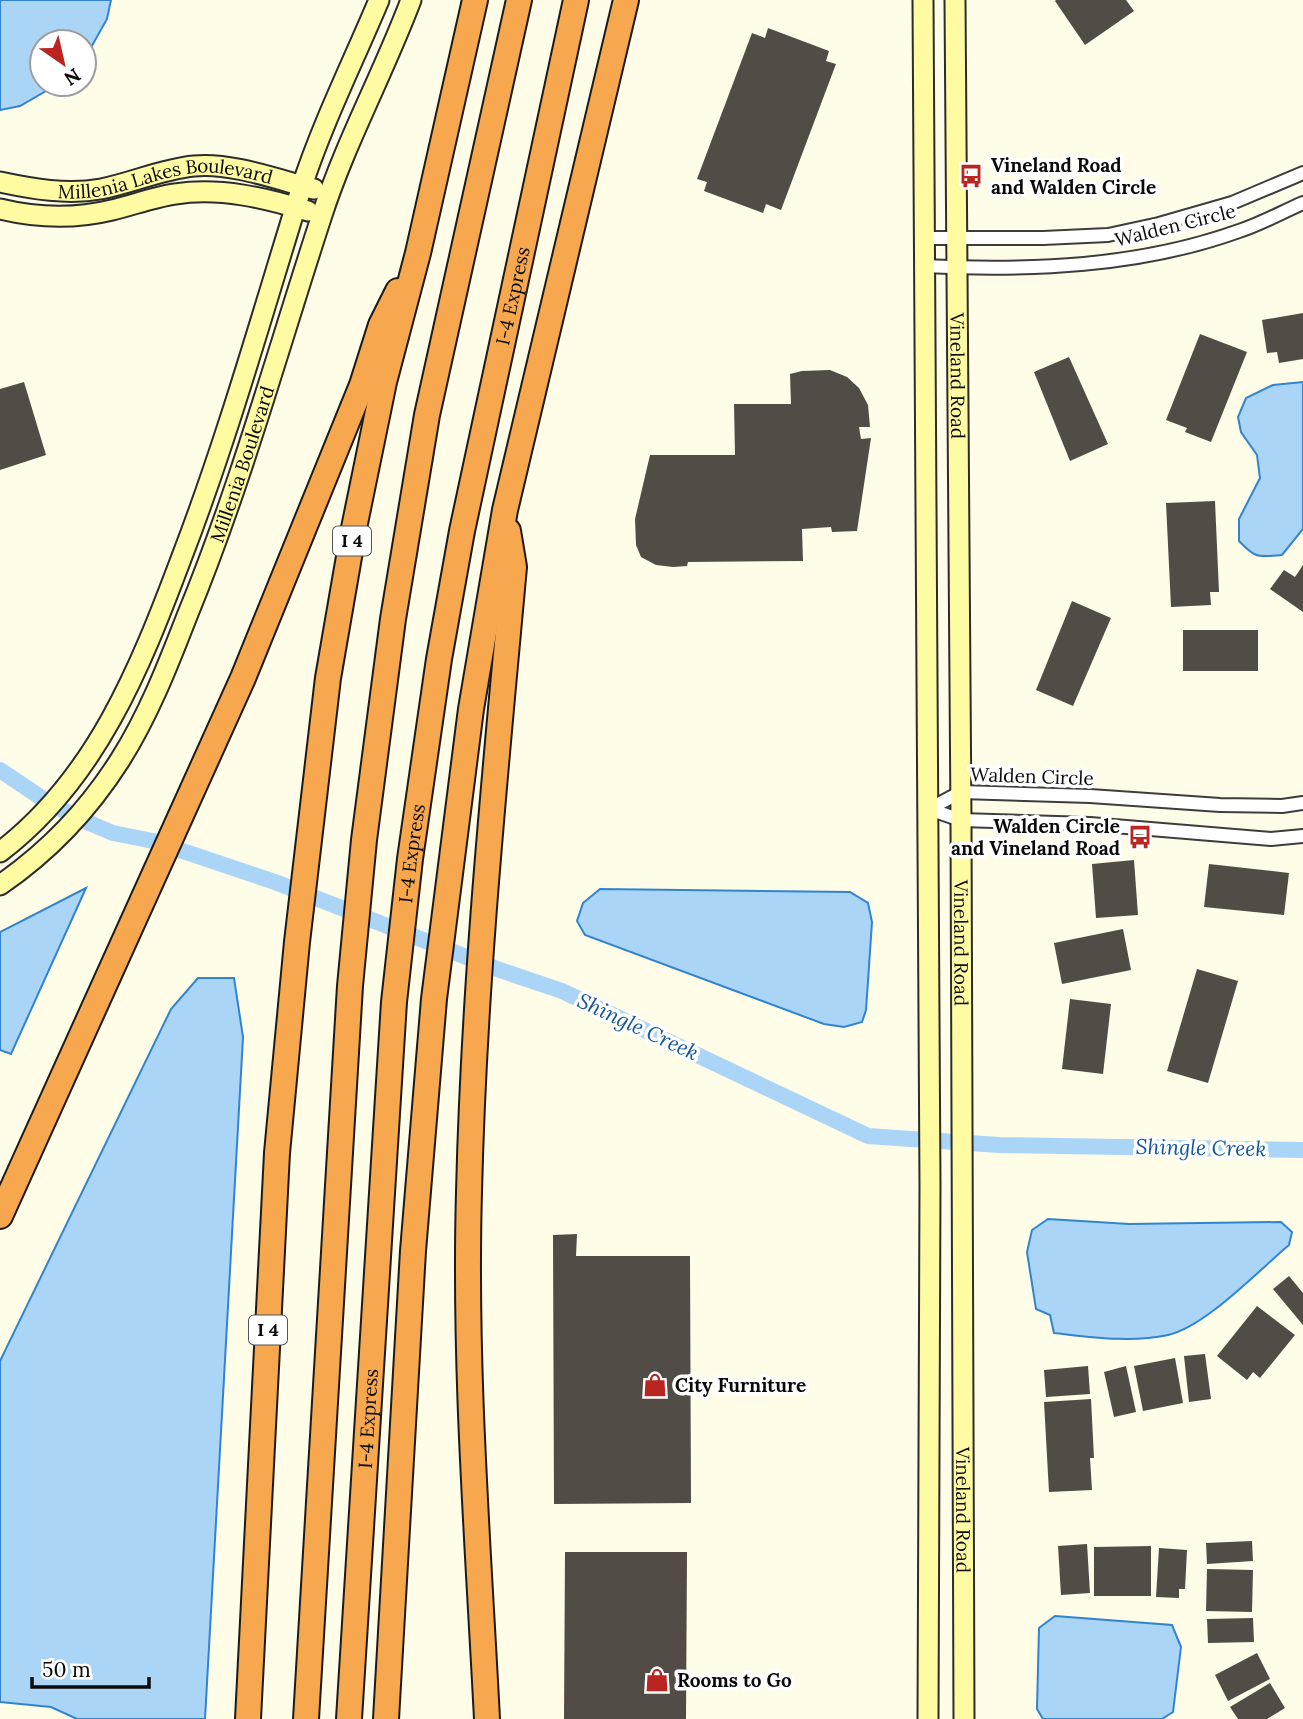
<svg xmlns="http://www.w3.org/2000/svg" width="1303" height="1719" font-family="Lora,serif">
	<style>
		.water { fill: #abd5f7; stroke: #3184cf; stroke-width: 2 }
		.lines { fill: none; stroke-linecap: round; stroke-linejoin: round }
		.canal { stroke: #abd5f7; stroke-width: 16 }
		.building { fill: #524c46 }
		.street-casing { stroke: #3d3d3d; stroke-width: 16 }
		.secondary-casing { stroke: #2c2c2c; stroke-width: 23 }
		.highway-casing { stroke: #1b1b1b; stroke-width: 28 }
		.street { stroke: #fff; stroke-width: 12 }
		.secondary { stroke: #fffba2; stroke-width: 19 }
		.highway { stroke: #f7a74d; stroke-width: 24 }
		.labels { text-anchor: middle; stroke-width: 7; stroke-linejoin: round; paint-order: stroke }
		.shield { fill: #fff; stroke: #545454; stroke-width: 2 }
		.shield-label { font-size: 18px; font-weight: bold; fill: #0a0a0a }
		.poi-label { font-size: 19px; font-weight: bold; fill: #0a0a0a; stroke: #fff; text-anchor: start }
		.street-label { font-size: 19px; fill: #0a0a0a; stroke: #fff }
		.water-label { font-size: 21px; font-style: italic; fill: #13569b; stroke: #fff }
	</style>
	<rect width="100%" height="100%" fill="#fffce7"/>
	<!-- water -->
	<g class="water">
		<polygon points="0,0 111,0 107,19 84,60 84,42 42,42 42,84 58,84 20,106 0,110"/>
		<path d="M1303,382V529L1282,555C1258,557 1256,559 1239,541V519L1260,478L1257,455L1241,432L1238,417L1246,398L1273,385Z"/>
		<polygon points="86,888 11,1054 0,1050 0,932"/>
		<polygon points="600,889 850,892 868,903 872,922 866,1010 862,1022 844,1027 824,1024 585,935 577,921 583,903"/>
		<polygon points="198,978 234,978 243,1037 205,1719 77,1719 51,1707 0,1702 0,1361 171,1009"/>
		<path d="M1048,1219L1129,1224L1281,1222L1292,1232L1289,1245C1258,1271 1205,1327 1168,1335C1130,1343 1091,1337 1054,1333L1050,1315L1036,1309L1027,1252L1032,1230Z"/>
		<polygon points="1055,1616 1172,1625 1181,1647 1173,1712 1162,1719 1043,1719 1037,1709 1039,1628"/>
	</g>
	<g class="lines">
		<!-- canal -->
		<polyline class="canal" points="0,770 52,805 94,825 113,833 153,841 275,882 497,969 562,991 868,1136 999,1145 1303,1150"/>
	</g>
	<!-- building -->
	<g class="building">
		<polygon points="1056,0 1126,0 1134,11 1085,45 1055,1"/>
		<polygon points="768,28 829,51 826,61 836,64 781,210 766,204 763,213 704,191 707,182 697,179 752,33 765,38"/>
		<polygon points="1303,313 1303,359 1279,363 1277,352 1267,353 1262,320"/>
		<polygon points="1200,334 1247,352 1211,442 1185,432 1187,428 1166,420"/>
		<polygon points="1069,357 1108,444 1070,461 1034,372"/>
		<polygon points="830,370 847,377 859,388 868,405 870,427 859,427 861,439 871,438 857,531 832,532 831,527 802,529 803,561 688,562 687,566 673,567 656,565 641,557 636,545 635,519 650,455 735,455 734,404 791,404 790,374 802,371"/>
		<polygon points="24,382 46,455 0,470 0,389"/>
		<polygon points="1215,501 1219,592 1210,592 1211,605 1171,607 1166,503"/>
		<polygon points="1303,565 1303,612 1270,589 1284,570 1295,577"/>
		<polygon points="1072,601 1111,618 1073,706 1036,690"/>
		<rect x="1183" y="630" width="75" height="41"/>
		<polygon points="1134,860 1138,915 1096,918 1092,864"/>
		<polygon points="1209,864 1289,873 1284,915 1204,907"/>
		<polygon points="1123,929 1131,970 1062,984 1054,943"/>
		<polygon points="1197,969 1238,981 1208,1083 1167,1071"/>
		<polygon points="1070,999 1111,1004 1103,1074 1062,1069"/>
		<polygon points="577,1234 576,1256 690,1256 691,1503 554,1504 553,1235"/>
		<polygon points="1289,1276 1303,1293 1303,1325 1273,1289"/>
		<polygon points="1257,1306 1295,1335 1260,1378 1253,1372 1247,1380 1217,1356"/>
		<polygon points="1205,1354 1211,1399 1189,1402 1184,1356"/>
		<polygon points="1175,1358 1183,1403 1143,1411 1134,1366"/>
		<polygon points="1088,1366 1090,1394 1046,1397 1044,1370"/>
		<polygon points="1126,1366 1136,1412 1114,1417 1104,1372"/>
		<polygon points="1091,1399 1094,1458 1090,1458 1092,1490 1049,1492 1044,1402"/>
		<polygon points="1252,1541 1253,1561 1207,1564 1206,1543"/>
		<polygon points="1087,1544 1090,1593 1061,1595 1058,1546"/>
		<polygon points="1151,1546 1151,1596 1094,1596 1094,1547"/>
		<polygon points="1159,1548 1187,1550 1185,1589 1179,1589 1179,1598 1156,1597"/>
		<polygon points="565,1552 687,1552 686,1719 564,1719"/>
		<polygon points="1207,1569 1253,1570 1252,1612 1206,1611"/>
		<polygon points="1253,1618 1254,1642 1208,1643 1207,1619"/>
		<polygon points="1257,1653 1270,1679 1228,1701 1215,1675"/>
		<polygon points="1270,1683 1285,1708 1267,1719 1238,1719 1230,1707"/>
	</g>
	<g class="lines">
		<!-- street casing -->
		<g class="street-casing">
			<g id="street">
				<polyline points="925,238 1043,238 1108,235 1159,224 1232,203 1303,173"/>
				<path d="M925,266C1030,271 1139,267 1239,231C1261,224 1282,212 1303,203"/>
				<polyline points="929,809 961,792 1090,796 1220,805 1282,806 1303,803"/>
				<polyline points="929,809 961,820 1090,824 1271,839 1303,836"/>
			</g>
		</g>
		<!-- secondary casing -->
		<g class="secondary-casing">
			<g id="secondary">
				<polyline points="923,0 930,1186 928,1719"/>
				<path id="s1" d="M955,0L961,820L964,1719"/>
				<path id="s2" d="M0,182C33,189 67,195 101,189C132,183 162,169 194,166C230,162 279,180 314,189"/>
				<path d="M0,209C37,218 75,219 112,210C133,205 154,197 175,194C220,187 266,198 308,211"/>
				<path d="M0,852C96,779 140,668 181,559C228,437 263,311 302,186C323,122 353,62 379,0"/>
				<path id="s3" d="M0,885C48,852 89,809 120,760C148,716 168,665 187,616C241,485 278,349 322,215C346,141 384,72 411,0"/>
			</g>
		</g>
		<!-- highway casing -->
		<g class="highway-casing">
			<g id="highway">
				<polyline points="0,1216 243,678 362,385 381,325 398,291"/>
				<polyline points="248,1719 277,1153 297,942 328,678 354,528 384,382 418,253 475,0"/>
				<polyline points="306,1719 350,986 364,840 393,619 427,415 519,0"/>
				<path id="s4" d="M349,1719L394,1002L410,859L439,659L462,531L576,0"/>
				<polyline points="386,1719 413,1251 434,999 471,709 505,510 626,0"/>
				<path d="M487,1719C478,1543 464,1368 469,1192C474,982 495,775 514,567L508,531"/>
			</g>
		</g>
		<!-- street -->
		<use href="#street" class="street"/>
		<!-- secondary -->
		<use href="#secondary" class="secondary"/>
		<!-- highway -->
		<use href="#highway" class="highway"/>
	</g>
	<!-- icons -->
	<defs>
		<g id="bus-bare" transform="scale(1.89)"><path d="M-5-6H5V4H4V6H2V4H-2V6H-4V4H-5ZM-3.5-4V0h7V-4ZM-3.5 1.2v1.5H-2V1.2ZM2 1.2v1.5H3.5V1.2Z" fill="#ba2521" stroke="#fff" stroke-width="2.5" paint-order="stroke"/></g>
		<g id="shop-bare" transform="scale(1.89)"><path d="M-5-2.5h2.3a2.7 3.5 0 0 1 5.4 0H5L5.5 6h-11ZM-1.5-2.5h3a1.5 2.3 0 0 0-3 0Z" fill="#ba2521" stroke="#fff" stroke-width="2.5" paint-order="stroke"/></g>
	</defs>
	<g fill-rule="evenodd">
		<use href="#bus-bare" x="971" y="176"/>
		<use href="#bus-bare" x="1140" y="837"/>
		<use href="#shop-bare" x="655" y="1385"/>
		<use href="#shop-bare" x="657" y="1680"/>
	</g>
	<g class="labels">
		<!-- shield labels -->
		<g class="shield">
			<rect x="333" y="526.5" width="38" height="29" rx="5"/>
			<rect x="249" y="1315.5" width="38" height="29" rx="5"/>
		</g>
		<g class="shield-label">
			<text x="352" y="547">I 4</text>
			<text x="268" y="1336">I 4</text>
		</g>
		<!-- poi labels -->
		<g class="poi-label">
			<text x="991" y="172">Vineland Road<tspan x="991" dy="22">and Walden Circle</tspan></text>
			<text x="1120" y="833" text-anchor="end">Walden Circle<tspan x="1120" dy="22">and Vineland Road</tspan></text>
			<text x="675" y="1392">City Furniture</text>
			<text x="677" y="1687">Rooms to Go</text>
		</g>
		<!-- street labels -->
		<g class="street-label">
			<text dy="7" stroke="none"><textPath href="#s2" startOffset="168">Millenia Lakes Boulevard</textPath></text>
			<text transform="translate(1175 225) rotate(-14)" y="7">Walden Circle</text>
			<text dy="7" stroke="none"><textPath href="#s4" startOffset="1435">I-4 Express</textPath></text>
			<text dy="7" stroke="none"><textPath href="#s1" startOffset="376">Vineland Road</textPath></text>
			<text dy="7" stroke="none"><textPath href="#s3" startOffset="495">Millenia Boulevard</textPath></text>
			<text transform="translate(1032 776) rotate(2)" y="7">Walden Circle</text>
			<text dy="7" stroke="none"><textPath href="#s4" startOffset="868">I-4 Express</textPath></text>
			<text dy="7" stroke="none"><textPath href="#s1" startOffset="943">Vineland Road</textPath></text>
			<text dy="7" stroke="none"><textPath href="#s4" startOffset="301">I-4 Express</textPath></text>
			<text dy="7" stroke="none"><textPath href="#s1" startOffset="1510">Vineland Road</textPath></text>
		</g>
		<!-- water labels -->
		<g class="water-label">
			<text transform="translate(638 1027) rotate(25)" y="7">Shingle Creek</text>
			<text transform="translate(1201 1148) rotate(1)" y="7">Shingle Creek</text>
		</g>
	</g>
	<!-- north arrow -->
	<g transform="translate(63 63) rotate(146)"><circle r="33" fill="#ffffff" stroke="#9d9d9d" stroke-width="2"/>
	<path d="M0-5L12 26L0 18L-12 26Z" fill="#ba2521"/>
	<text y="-10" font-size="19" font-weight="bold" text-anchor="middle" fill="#0a0a0a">N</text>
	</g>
	<!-- scale -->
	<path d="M32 1677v10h117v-10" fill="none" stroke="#0a0a0a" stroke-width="3.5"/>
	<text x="42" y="1677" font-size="21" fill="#0a0a0a" stroke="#ffffff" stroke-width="5" paint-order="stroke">50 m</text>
</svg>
